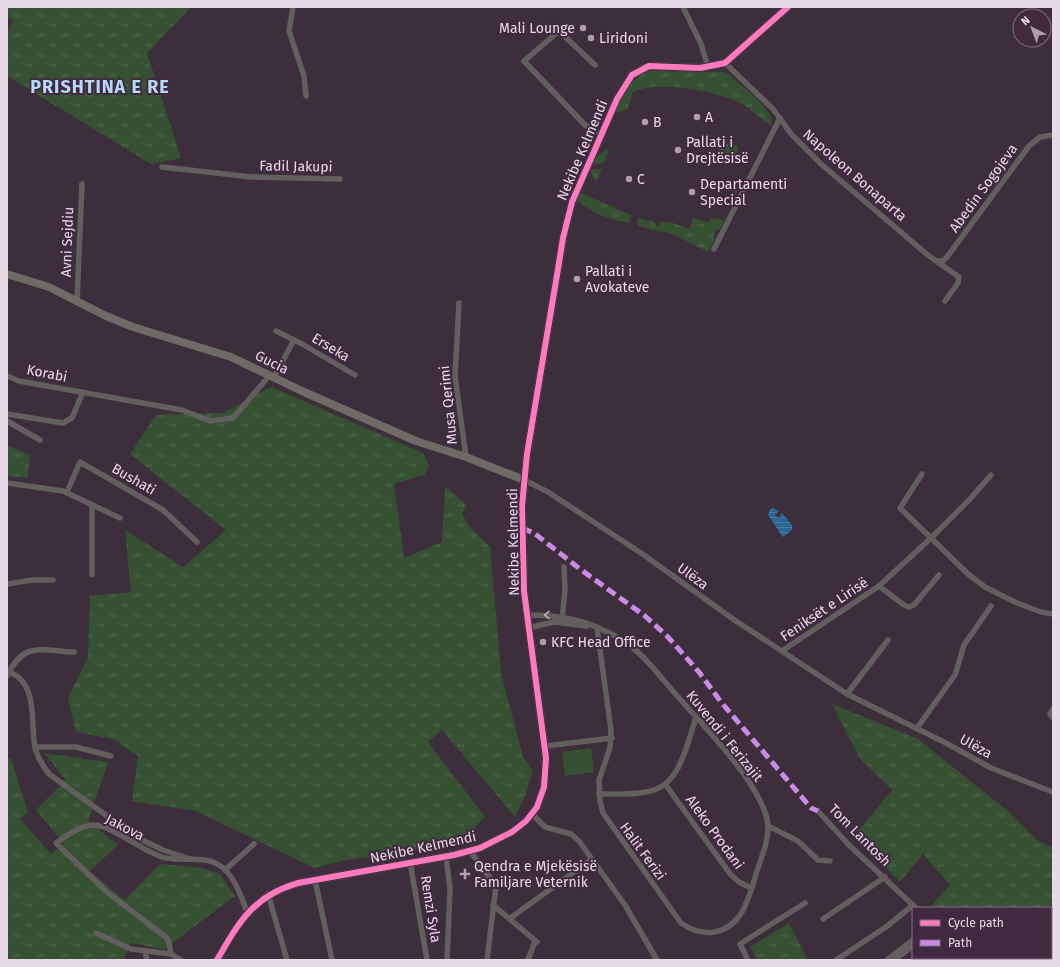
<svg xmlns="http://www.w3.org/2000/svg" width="1060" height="967" font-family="'Fira Sans',sans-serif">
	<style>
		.grass { fill: url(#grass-tufts) }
		.pitch { fill: #365131 }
		.water { fill: url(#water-rules) }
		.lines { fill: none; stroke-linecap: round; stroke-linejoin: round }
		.street { stroke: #635f5e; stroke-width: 5.5 }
		.secondary { stroke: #6e6a66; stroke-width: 8 }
		.quiet { stroke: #ca8be6; stroke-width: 5; stroke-dasharray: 10 5; stroke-linecap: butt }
		.cycleway-casing { stroke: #412a40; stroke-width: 8 }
		.cycleway { stroke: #fd7abc; stroke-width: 6 }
		.oneway { stroke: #b3a9b1 }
		.poi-dot { fill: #ac9eab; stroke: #412a40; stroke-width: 1.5 }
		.labels { text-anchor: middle; stroke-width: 4; stroke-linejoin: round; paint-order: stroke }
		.poi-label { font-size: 14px; fill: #e9dae8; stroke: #412a40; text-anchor: start }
		.street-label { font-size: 14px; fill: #e9dae8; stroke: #412a40 }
		.district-label { font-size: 18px; font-weight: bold; letter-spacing: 1px; fill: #b6d8fb; stroke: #412a40 }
	</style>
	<defs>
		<pattern id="grass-tufts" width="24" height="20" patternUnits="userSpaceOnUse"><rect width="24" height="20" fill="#365131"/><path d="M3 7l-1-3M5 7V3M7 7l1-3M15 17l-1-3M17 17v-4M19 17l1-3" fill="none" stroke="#53694f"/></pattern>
		<pattern id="water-rules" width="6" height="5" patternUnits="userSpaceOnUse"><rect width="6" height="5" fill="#2b6796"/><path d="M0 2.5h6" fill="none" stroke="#4a7ca5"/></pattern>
	</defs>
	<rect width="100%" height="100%" fill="#3c2f3b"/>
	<!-- grass -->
	<g class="grass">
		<polygon points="7,7 191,7 147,53 181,158 151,164 7,76 7,33 13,21 7,17"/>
		<path d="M650,71L722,72L727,73C742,87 764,101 772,120L770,125C760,118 749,107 738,102C715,91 655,80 633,92L627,110L613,113C623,95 629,78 650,71Z"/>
		<polygon points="720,142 738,146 737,158 719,155"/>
		<polygon points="607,149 609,150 604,163 590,165 592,161"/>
		<polygon points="602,169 596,182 590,170"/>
		<polygon points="736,180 742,181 730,206"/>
		<path d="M579,192L631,215L629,223C609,219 592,214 577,200Z"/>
		<polygon points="638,218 655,222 656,226 659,226 660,222 670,222 690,229 693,218 710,222 711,218 724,220 719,230 716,230 713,237 715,238 708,252 673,234 637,226"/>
		<polygon points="271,387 423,453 429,466 424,475 394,484 404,558 442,542 445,486 467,505 462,514 470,527 490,547 501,673 523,757 533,770 526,794 515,817 442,730 428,742 485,817 475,827 463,843 341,861 314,868 196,811 132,801 138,756 113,739 76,732 68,698 88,657 90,596 131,592 125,530 183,567 226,530 130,454 156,415 223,413"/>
		<polygon points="7,445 30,455 28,478 7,476"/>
		<polygon points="832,704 918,739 1009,812 1037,840 1053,848 1053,960 973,960 971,958 1051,958 1051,908 929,908 950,885 923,854 900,882 854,836 892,790 860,759"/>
		<polygon points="44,753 108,762 88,821 118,845 90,871 125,900 160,864 202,868 220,874 235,896 164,949 130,943 124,960 7,960 7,758 11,759 28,812 20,819 51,854 64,844 36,810 66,780"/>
		<polygon points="789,923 808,960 757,960 750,947"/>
	</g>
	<!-- pitch -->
	<polygon class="pitch" points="591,748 594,772 565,776 562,752"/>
	<!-- water -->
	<polygon class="water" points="773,508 779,511 775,515 777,517 779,518 782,513 792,525 792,530 783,537 768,515 770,509"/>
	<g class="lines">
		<!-- street -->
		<g class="street">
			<polyline points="293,7 289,31 304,76 306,96"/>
			<polyline points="683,7 701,44 708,67"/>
			<polyline points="725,63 773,109 792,135 821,164 929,256 959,277 958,283 945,301"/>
			<polyline points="595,65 559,31 524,61 585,125 601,134"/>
			<polyline points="162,167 252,177 340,179"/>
			<polyline points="714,249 780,118"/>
			<polyline points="937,261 943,261 947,257 1029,146 1040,137 1053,135"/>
			<polyline points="77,301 82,184"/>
			<polyline points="459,303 455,376 466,457"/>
			<polyline points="276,331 302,344 355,375"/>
			<polyline points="7,376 19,381 182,410 210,421 233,418 270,375"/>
			<polyline points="274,377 294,340"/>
			<polyline points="7,414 63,423 72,418 83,392"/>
			<polyline points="7,421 40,440"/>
			<polyline points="922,474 900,508 931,538 969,500 991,475"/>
			<polyline points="524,480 548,492 641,553 733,619 847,694 946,743 991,768 1053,792"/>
			<polyline points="7,483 63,491 120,518"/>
			<polyline points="67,492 80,462 163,510 197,542"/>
			<polyline points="92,505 92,575"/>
			<polyline points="7,584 33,580 53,580"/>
			<polyline points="879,586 904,605 909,607 914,605 939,575"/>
			<path d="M527,615C562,615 587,620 619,638C643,652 660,677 678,697C705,727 758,781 767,819C771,836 762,855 757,871C749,896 744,926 715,932C702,934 691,930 681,923L603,813L600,801L599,780L610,748L611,730L597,628"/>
			<polyline points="562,619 565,590 564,567"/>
			<polyline points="528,628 554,622 587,626"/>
			<polyline points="782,651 879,586 931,538 968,574 985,587 1017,603 1041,612 1053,614"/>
			<path d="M9,672C39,683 30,722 35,747C37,757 43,766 49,774L136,837L163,850L190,859"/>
			<path d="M7,676C24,640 42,651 74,652"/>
			<polyline points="847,694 888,640"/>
			<polyline points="1053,709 1050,714 1053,718"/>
			<polyline points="917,728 955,675 964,645 991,606"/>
			<polyline points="546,746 612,738"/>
			<polyline points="35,747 76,747 111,756"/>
			<polyline points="665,784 731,875 739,882 751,888"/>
			<path d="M599,794C614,794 631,795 646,792C681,787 686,745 696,718"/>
			<polyline points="818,811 849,845 916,908"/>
			<polyline points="532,814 545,827 571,834 579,841 625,905 657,960"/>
			<polyline points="768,826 798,841 818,860 830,861"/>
			<polyline points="470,851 496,886 487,960"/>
			<polyline points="446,856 450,889 447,960"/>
			<polyline points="410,862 427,960"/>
			<polyline points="225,870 254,844"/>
			<polyline points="315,880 332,960"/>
			<polyline points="268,894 287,960"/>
			<polyline points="493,905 537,942"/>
			<polyline points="509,919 592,859"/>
			<polyline points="823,919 885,877"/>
			<polyline points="96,933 131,949 171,954 181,960"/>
			<polyline points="145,952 147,960"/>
			<path d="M171,954L169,943L167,938L108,893L56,843C66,836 81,825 94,825C111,825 142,851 162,857C180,863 202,854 219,865C235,875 241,897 248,914"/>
			<polyline points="962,958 963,960"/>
			<polyline points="528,960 535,941"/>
			<polyline points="748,960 740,944 805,903"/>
			<polyline points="836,960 886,927 913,905"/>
			<polyline points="887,960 913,940"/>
			<polyline points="894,960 913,946"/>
		</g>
		<!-- secondary -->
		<g class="secondary">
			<polyline points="7,274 49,287 106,316 133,327 231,357 304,392 416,441 466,457 524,480"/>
			<path d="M217,960C239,922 253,896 298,883L454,855L480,848L512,832L526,821L537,807L544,787L546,758L524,591L522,506L527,454L558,269L563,238L572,202L617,99L632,75L649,66L700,68L725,63L788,7"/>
		</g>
		<!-- quiet -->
		<polyline class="quiet" points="522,528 534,533 580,569 645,616 667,636 699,672 721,702 811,808 818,811"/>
		<!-- cycleway casing -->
		<g class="cycleway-casing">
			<path id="cycleway" d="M217,960C239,922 253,896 298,883L454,855L480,848L512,832L526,821L537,807L544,787L546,758L524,591L522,506L527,454L558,269L563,238L572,202L617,99L632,75L649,66L700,68L725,63L788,7"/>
		</g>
		<!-- cycleway -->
		<use href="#cycleway" class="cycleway"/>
	</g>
	<!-- one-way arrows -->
	<defs><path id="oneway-chevron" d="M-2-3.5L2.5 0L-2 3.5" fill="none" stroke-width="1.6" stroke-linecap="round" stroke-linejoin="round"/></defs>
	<use class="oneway" href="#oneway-chevron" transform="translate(547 615) rotate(180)"/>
	<!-- markers -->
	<g class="poi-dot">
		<circle cx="583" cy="28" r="4"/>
		<circle cx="591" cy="38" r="4"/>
		<circle cx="697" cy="117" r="4"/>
		<circle cx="645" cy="122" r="4"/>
		<circle cx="678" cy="150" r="4"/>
		<circle cx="629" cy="179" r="4"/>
		<circle cx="692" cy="192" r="4"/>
		<circle cx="577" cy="279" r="4"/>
		<circle cx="543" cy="642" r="4"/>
		<path d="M463 868h4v4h4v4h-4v4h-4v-4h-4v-4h4z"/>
	</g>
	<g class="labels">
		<!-- poi labels -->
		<g class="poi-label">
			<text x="575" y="33" text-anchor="end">Mali Lounge</text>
			<text x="599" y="43">Liridoni</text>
			<text x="705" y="122">A</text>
			<text x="653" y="127">B</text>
			<text x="686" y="147">Pallati i<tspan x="686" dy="16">Drejtësisë</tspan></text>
			<text x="637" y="184">C</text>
			<text x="700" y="189">Departamenti<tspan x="700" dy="16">Special</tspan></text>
			<text x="585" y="276">Pallati i<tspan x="585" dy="16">Avokateve</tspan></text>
			<text x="551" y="647">KFC Head Office</text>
			<text x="474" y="871">Qendra e Mjekësisë<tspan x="474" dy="16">Familjare Veternik</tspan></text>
		</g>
		<!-- street labels -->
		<g class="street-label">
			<text transform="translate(582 150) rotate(-67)" y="5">Nekibe Kelmendi</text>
			<text transform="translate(296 166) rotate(1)" y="5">Fadil Jakupi</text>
			<text transform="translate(855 175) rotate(41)" y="5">Napoleon Bonaparta</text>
			<text transform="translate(983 188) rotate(-54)" y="5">Abedin Sogojeva</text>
			<text transform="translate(67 242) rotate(-88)" y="5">Avni Sejdiu</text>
			<text transform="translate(331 347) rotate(31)" y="5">Erseka</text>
			<text transform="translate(272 362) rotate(26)" y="5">Gucia</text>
			<text transform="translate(47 373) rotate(11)" y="5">Korabi</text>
			<text transform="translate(448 405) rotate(-96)" y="5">Musa Qerimi</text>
			<text transform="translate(134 479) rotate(30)" y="5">Bushati</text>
			<text transform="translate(513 542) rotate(-91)" y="5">Nekibe Kelmendi</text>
			<text transform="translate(693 576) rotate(36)" y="5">Ulëza</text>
			<text transform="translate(824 609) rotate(-34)" y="5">Feniksët e Lirisë</text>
			<text transform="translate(725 736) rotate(51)" y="5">Kuvendi i Ferizajit</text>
			<text transform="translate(976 746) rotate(29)" y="5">Ulëza</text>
			<text transform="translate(125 827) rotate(27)" y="5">Jakova</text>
			<text transform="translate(715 832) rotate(54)" y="5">Aleko Prodani</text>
			<text transform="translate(860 835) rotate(45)" y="5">Tom Lantosh</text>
			<text transform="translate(423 847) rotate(-12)" y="5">Nekibe Kelmendi</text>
			<text transform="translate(643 851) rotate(54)" y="5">Halit Ferizi</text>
			<text transform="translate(431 909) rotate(81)" y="5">Remzi Syla</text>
		</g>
		<!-- district labels -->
		<g class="district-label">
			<text x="100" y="93">PRISHTINA E RE</text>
		</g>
	</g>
	<!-- border -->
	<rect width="1060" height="967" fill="none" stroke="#e9dae8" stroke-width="16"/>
	<!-- legend -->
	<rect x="912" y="907" width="140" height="52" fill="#412a40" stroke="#847083"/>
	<rect x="920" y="920" width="20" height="6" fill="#fd7abc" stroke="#847083"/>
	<text x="948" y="927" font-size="12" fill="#e9dae8">Cycle path</text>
	<rect x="920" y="940" width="20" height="6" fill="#ca8be6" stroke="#847083"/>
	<text x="948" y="947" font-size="12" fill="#e9dae8">Path</text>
	<!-- north arrow -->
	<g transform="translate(1032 28) rotate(318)"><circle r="19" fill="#412a40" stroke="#847083"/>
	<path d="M0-3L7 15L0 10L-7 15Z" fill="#ac9eab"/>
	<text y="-6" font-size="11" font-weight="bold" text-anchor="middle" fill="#e9dae8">N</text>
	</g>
</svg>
